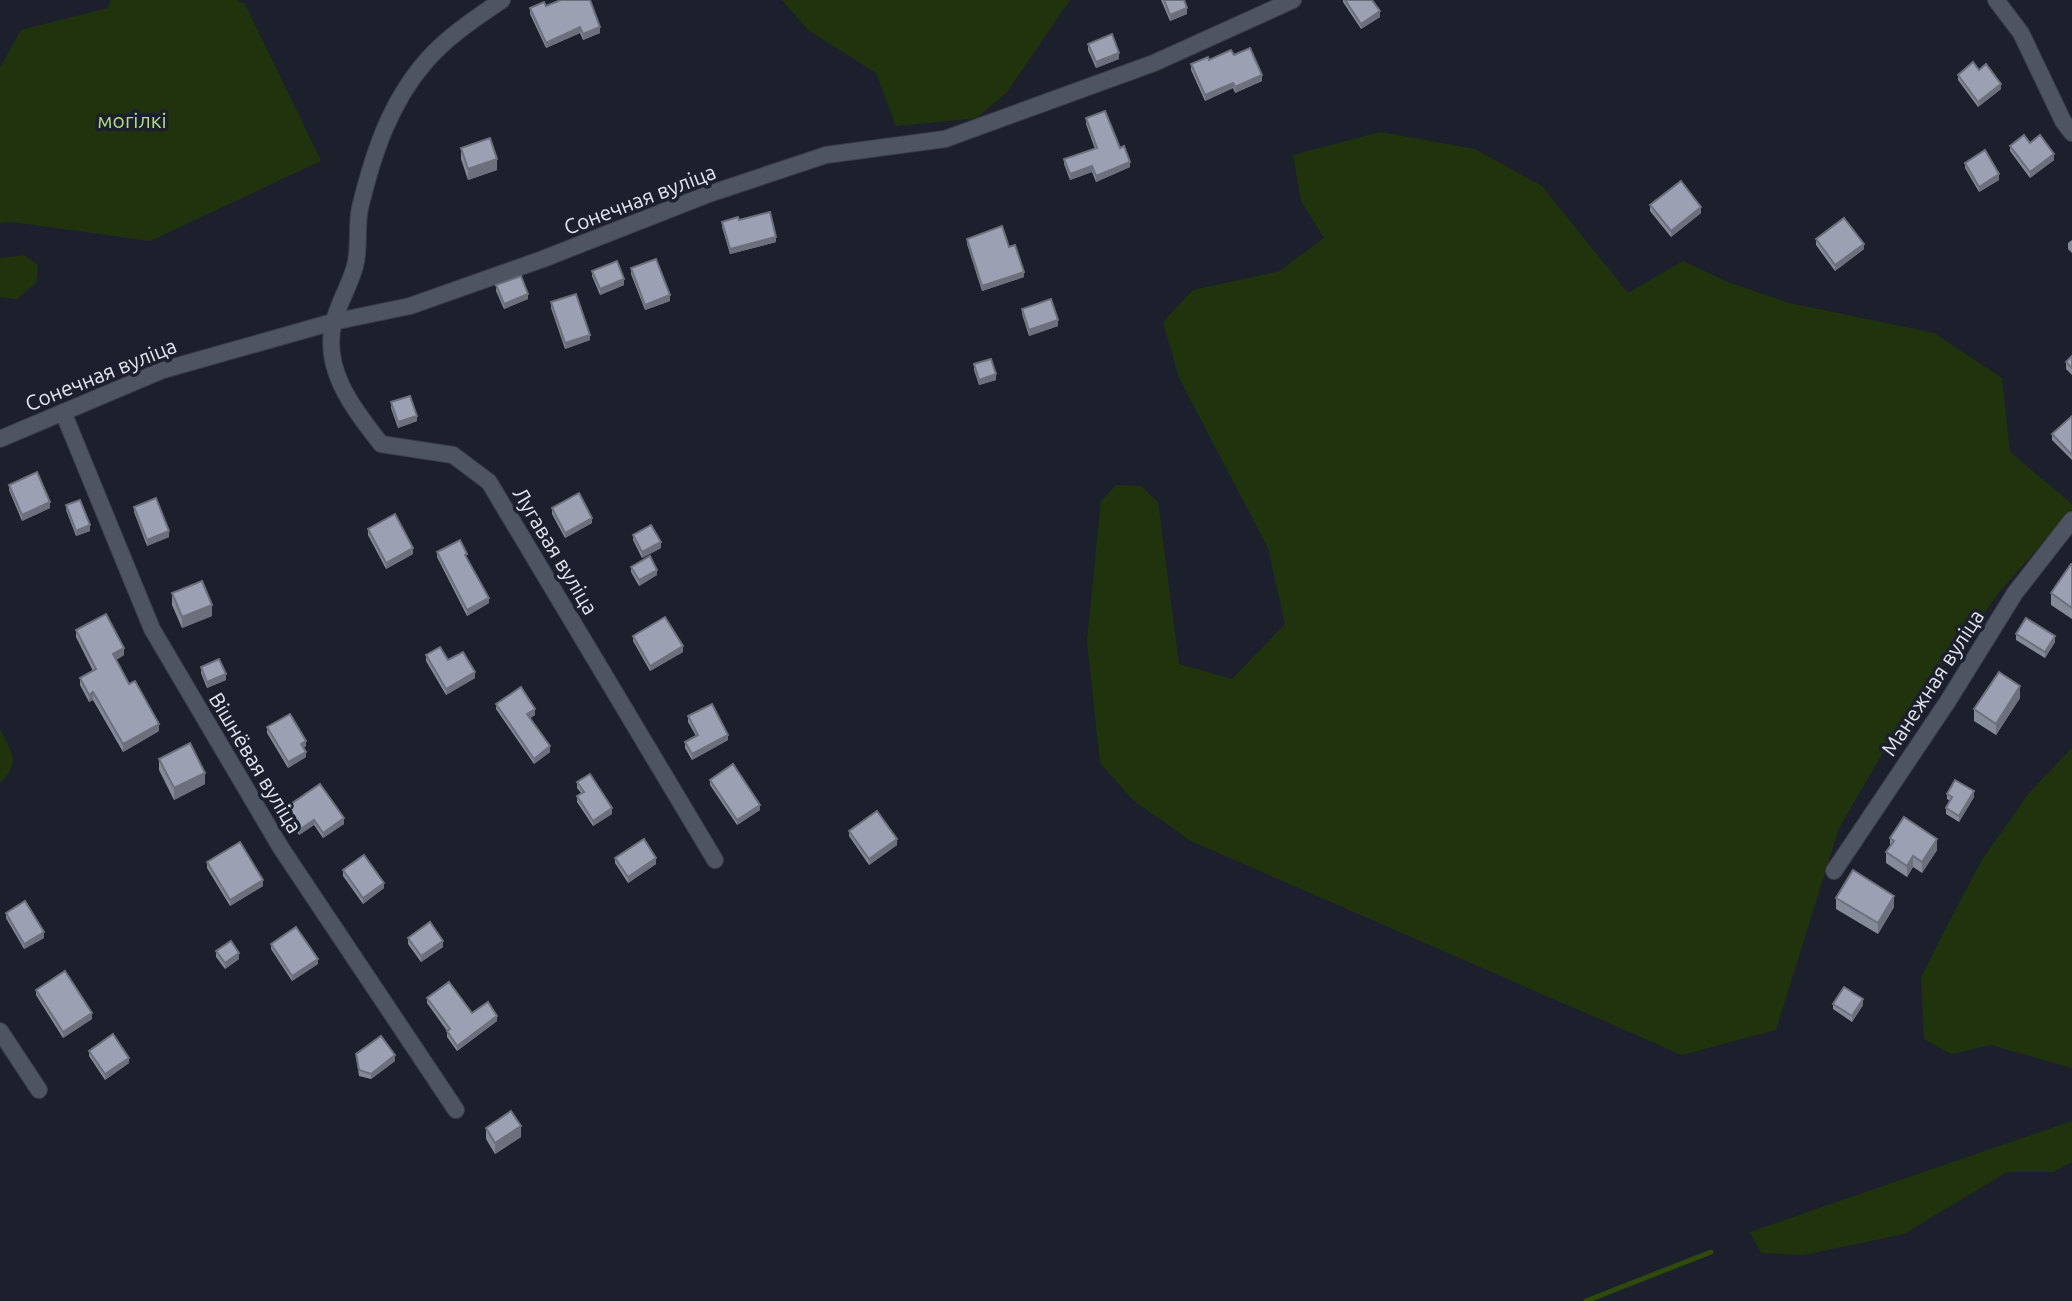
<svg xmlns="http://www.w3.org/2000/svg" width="2072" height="1301" font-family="Ubuntu,sans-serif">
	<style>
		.green { fill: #21330d }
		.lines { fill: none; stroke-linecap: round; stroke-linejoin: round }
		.stream { stroke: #2f4a0a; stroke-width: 5 }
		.minor-casing { stroke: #3c3e49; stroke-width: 18 }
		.minor { stroke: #4f5463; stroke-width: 16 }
		.wall { fill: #858a99 }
		.shaded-wall { fill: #6c707d }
		.building { fill: #9ba0b2; stroke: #6c707d; stroke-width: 2 }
		.labels { text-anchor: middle; stroke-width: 7; stroke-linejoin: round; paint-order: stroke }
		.park-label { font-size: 21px; fill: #b1de86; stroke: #1c202d }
		.street-label { font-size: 21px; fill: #e3e5ef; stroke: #1c202d }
	</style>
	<rect width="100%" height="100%" fill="#1c202d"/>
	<!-- green -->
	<g class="green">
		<polygon points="111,0 236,0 245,4 321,161 150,241 13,222 0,223 0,68 21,30 108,8"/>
		<polygon points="782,0 1070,0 1007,92 977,118 896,126 876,73 808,30"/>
		<polygon points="1380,132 1475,149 1542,186 1628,293 1683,261 1728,282 1789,303 1934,333 2002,378 2010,452 2072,504 2072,510 2001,590 1895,732 1839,828 1776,1030 1682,1055 1191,841 1133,800 1100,763 1087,641 1101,501 1116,485 1141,486 1158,502 1179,664 1232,679 1285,624 1268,548 1179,378 1163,322 1193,290 1280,271 1324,238 1301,201 1293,155"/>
		<polygon points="24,255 38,265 36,283 17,299 0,297 0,258"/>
		<path d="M0,729C12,753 21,762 0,783Z"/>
		<polygon points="2072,748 2072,1068 1991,1045 1951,1054 1924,1039 1921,977 1947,926 1982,860 2029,793"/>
		<polygon points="2072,1121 2072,1162 2053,1172 2007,1172 1904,1234 1803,1255 1761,1253 1750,1232"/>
	</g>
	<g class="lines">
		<!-- stream -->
		<polyline class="stream" points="1586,1301 1711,1252"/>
		<!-- minor casing -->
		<g class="minor-casing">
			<g id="minor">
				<path d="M502,0C476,18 448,36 427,60C390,102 373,154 360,208C356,227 360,248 355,266C350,285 339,302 334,321C321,369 354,409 381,444L453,455L489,482L715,860"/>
				<polyline points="1996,0 2021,33 2063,121 2072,133"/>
				<polyline points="63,412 152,629 281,848 456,1110"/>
				<polyline points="0,439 163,370 333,322 410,306 543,259 706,195 826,155 945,139 1154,63 1293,0"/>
				<polyline points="1834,871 1948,701 2015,593 2072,520"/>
				<polyline points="0,1031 39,1090"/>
			</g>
		</g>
		<!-- minor -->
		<use href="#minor" class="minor"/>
	</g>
	<!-- wall -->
	<g class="wall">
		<polygon points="1161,0 1184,0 1187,14 1170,21"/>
		<polygon points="1343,0 1372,0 1380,17 1361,29 1343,2"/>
		<polygon points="546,6 600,33 583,40 580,33 546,48 530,14 530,8"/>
		<polygon points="1088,44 1119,59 1096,68 1088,50"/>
		<polygon points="1234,55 1262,81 1235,93 1233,88 1205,101 1191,70 1191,64"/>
		<polygon points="1979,70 2001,89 1978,107 1958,80 1958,75"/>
		<polygon points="1086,118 1120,148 1130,167 1096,182 1092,172 1070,180 1064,164 1064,159 1095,149 1086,124"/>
		<polygon points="2030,143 2054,160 2030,178 2010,151 2010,146"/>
		<polygon points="461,148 497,170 468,180 461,159"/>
		<polygon points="1965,163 1999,180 1979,192 1965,168"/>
		<polygon points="1650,205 1701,213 1671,237 1650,211"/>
		<polygon points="739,220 776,242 730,254 722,227 722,222"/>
		<polygon points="967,239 1009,247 1024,277 982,291 967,244"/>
		<polygon points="1816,239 1864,249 1835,271 1816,245"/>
		<polygon points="2072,240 2072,253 2068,249 2068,243"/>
		<polygon points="631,268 670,301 645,310 631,274"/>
		<polygon points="592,271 624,285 600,295 592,276"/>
		<polygon points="496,285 528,299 504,309 496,291"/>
		<polygon points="551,302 590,340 565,349 551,308"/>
		<polygon points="1022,309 1058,326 1029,336 1022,314"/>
		<polygon points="2072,356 2072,375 2066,369 2066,362"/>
		<polygon points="974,364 996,380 979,385 974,370"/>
		<polygon points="391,402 417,421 398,428 391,408"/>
		<polygon points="2072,416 2072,460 2052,440 2052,434"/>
		<polygon points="9,485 50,508 22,521 9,490"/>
		<polygon points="66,505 90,531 76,536 66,510"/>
		<polygon points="134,507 169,537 147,546 134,512"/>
		<polygon points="552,508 592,523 565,538 552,514"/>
		<polygon points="368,529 413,554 386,569 368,535"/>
		<polygon points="633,535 661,548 642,558 633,540"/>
		<polygon points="437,552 467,559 489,603 467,616 437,557"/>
		<polygon points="2072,564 2072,619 2051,605 2051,593"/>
		<polygon points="631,567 657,575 639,586 631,572"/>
		<polygon points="172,593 212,616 182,628 172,605"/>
		<polygon points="76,630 124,655 116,660 129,684 159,731 123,752 93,700 89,702 80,685 80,678 93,671 76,637"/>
		<polygon points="2016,634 2055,642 2045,658 2016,640"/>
		<polygon points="633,636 683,652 650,671 633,641"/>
		<polygon points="426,655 448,660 475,678 446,695 426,661"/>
		<polygon points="201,667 226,680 207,688 201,673"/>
		<polygon points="2020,698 1996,735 1974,721 1974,709"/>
		<polygon points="496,704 535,715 530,718 550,752 534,764 496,709"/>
		<polygon points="688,716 728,740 692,760 685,748 685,742 696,736 688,722"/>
		<polygon points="267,727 306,746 303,748 306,757 288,768 267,733"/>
		<polygon points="159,759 205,784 174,800 159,770"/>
		<polygon points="710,780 760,810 737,825 710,785"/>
		<polygon points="577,782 612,814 593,826 577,802 577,796 581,793 577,788"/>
		<polygon points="1947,794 1974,797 1959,822 1946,814 1946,808 1950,801 1947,799"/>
		<polygon points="285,808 344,824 323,838 314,825 299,835 285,814"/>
		<polygon points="849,831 897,845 869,865 849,836"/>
		<polygon points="1890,838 1937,850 1922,873 1913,867 1907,877 1886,863 1886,852 1890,846"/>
		<polygon points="615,858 656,864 628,883 615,863"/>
		<polygon points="207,862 263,886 230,906 207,868"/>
		<polygon points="343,870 384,888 363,904 343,876"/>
		<polygon points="1836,898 1894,907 1878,934 1836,909"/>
		<polygon points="6,913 44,938 24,949 6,918"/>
		<polygon points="408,938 443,947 421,962 408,944"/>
		<polygon points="271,944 318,964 292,981 271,949"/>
		<polygon points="216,951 239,959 225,969 216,957"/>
		<polygon points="36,990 92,1019 63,1038 36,995"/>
		<polygon points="427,998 472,1013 497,1021 457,1051 447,1037 447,1031 427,1003"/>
		<polygon points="1833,1004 1863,1005 1852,1022 1833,1009"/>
		<polygon points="89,1051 129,1063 105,1080 89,1056"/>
		<polygon points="356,1054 395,1061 371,1079 359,1076"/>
		<polygon points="486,1128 521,1137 495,1154 486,1139"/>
	</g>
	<!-- shaded-wall -->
	<g class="shaded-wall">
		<polygon points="1187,8 1187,14 1170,21 1170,15"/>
		<polygon points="1380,11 1380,17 1361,29 1361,24"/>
		<polygon points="580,27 580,33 546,48 546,43"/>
		<polygon points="600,27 600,33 583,40 583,34"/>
		<polygon points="1119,53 1119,59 1096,68 1096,62"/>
		<polygon points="1262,75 1262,81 1235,93 1235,87"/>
		<polygon points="1233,83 1233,88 1205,101 1205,95"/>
		<polygon points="2001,84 2001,89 1978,107 1978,102"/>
		<polygon points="2054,154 2054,160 2030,178 2030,172"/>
		<polygon points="497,159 497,170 468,180 468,169"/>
		<polygon points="1130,162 1130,167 1096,182 1096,176"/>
		<polygon points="1092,166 1092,172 1070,180 1070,174"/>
		<polygon points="1999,174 1999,180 1979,192 1979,187"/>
		<polygon points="1701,207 1701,213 1671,237 1671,231"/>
		<polygon points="776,237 776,242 730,254 730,249"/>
		<polygon points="1864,244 1864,249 1835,271 1835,265"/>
		<polygon points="1024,272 1024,277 982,291 982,286"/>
		<polygon points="624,279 624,285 600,295 600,289"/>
		<polygon points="528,294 528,299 504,309 504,304"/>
		<polygon points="670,295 670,301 645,310 645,305"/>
		<polygon points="1058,320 1058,326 1029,336 1029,330"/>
		<polygon points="590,335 590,340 565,349 565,343"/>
		<polygon points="996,374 996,380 979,385 979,380"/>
		<polygon points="417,416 417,421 398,428 398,422"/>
		<polygon points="50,502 50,508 22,521 22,515"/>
		<polygon points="592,518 592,523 565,538 565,533"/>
		<polygon points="90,525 90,531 76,536 76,531"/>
		<polygon points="169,531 169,537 147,546 147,540"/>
		<polygon points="661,542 661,548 642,558 642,552"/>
		<polygon points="413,548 413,554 386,569 386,563"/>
		<polygon points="657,570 657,575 639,586 639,580"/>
		<polygon points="489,598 489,603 467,616 467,610"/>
		<polygon points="212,605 212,616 182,628 182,617"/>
		<polygon points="2055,636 2055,642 2045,658 2045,652"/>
		<polygon points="683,646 683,652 650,671 650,666"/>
		<polygon points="124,648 124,655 113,662 113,654"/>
		<polygon points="475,672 475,678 446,695 446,689"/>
		<polygon points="226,674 226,680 207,688 207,682"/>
		<polygon points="2020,686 2020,698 1996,735 1996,724"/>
		<polygon points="93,692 93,700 89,702 89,695"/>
		<polygon points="535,709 535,715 527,720 527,714"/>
		<polygon points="159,724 159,731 123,752 123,744"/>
		<polygon points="728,735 728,740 692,760 692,754"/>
		<polygon points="306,741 306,746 301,750 301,744"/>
		<polygon points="550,746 550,752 534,764 534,759"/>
		<polygon points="306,752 306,757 288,768 288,762"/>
		<polygon points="205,773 205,784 174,800 174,788"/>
		<polygon points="1974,791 1974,797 1959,822 1959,816"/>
		<polygon points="760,805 760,810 737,825 737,820"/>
		<polygon points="612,808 612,814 593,826 593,821"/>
		<polygon points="344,818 344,824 323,838 323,833"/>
		<polygon points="314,820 314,825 299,835 299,830"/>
		<polygon points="897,839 897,845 869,865 869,859"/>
		<polygon points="1937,839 1937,850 1922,873 1922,862"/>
		<polygon points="1913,856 1913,867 1907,877 1907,866"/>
		<polygon points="656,858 656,864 628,883 628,877"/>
		<polygon points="263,880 263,886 230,906 230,900"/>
		<polygon points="384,883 384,888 363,904 363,898"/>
		<polygon points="1894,896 1894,907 1878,934 1878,923"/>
		<polygon points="44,932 44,938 24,949 24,944"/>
		<polygon points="443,941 443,947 421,962 421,956"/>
		<polygon points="239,953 239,959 225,969 225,963"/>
		<polygon points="318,959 318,964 292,981 292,976"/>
		<polygon points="1863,999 1863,1005 1852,1022 1852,1016"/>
		<polygon points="92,1013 92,1019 63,1038 63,1032"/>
		<polygon points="497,1016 497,1021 457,1051 457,1046"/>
		<polygon points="395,1055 395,1061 371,1079 371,1074"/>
		<polygon points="129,1058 129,1063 105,1080 105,1074"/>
		<polygon points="521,1126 521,1137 495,1154 495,1143"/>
	</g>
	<!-- building -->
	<g class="building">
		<polygon points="561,0 590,0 600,27 583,34 580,27 546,43 530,8 544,2 546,6"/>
		<polygon points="1164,0 1184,0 1187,8 1170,15"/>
		<polygon points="1345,0 1372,0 1380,11 1361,24"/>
		<polygon points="1112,34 1119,53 1096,62 1088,44"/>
		<polygon points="1250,48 1262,75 1235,87 1233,83 1205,95 1191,64 1208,57 1209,60 1231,50 1234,55"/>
		<polygon points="1973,62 1979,70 1986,64 2001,84 1978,102 1958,75"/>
		<polygon points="1105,111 1120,148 1124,146 1130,162 1096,176 1092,166 1070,174 1064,159 1097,148 1086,118"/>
		<polygon points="2024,135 2030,143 2040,135 2054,154 2030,172 2010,146"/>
		<polygon points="490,138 497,159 468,169 461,148"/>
		<polygon points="1985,150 1999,174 1979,187 1965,163"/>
		<polygon points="1681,181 1701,207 1671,231 1650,205"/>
		<polygon points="770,212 776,237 730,249 722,222 738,217 739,220"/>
		<polygon points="1844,218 1864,244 1835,265 1816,239"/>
		<polygon points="1002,226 1009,247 1015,245 1024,272 982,286 967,239"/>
		<polygon points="656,259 670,295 645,305 631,268"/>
		<polygon points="617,261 624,279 600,289 592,271"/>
		<polygon points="521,276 528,294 504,304 496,285"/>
		<polygon points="576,294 590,335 565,343 551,302"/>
		<polygon points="1051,299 1058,320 1029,330 1022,309"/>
		<polygon points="2072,356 2072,368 2066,362"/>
		<polygon points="991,359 996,374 979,380 974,364"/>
		<polygon points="410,396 417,416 398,422 391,402"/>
		<polygon points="2072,416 2072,455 2052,434"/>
		<polygon points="37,472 50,502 22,515 9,485"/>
		<polygon points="579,493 592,518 565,533 552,508"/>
		<polygon points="156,498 169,531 147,540 134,507"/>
		<polygon points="80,500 90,525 76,531 66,505"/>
		<polygon points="395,514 413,548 386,563 368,529"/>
		<polygon points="651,525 661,542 642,552 633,535"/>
		<polygon points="460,540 467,554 465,555 489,598 467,610 437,552"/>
		<polygon points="650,556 657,570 639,580 631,567"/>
		<polygon points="2071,564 2072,564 2072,608 2051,593"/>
		<polygon points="202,581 212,605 182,617 172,593"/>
		<polygon points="106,614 124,648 113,654 129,684 135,681 159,724 123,744 93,692 89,695 80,678 96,669 76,630"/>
		<polygon points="665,617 683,646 650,666 633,636"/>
		<polygon points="2026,618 2055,636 2045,652 2016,634"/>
		<polygon points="440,647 448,660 463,652 475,672 446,689 426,655"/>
		<polygon points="219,659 226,674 207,682 201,667"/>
		<polygon points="1999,672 2020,686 1996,724 1974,709"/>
		<polygon points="521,687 535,709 527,714 550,746 534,759 496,704"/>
		<polygon points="712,704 728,735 692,754 685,742 698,735 688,716"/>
		<polygon points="290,714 306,741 301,744 306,752 288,762 267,727"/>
		<polygon points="190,743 205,773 174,788 159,759"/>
		<polygon points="733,764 760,805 737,820 710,780"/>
		<polygon points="590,774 612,808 593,821 577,796 584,792 577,782"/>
		<polygon points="1955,780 1974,791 1959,816 1946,808 1952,797 1947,794"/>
		<polygon points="320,784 344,818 323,833 314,820 299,830 285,808"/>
		<polygon points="877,811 897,839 869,859 849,831"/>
		<polygon points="1904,817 1937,839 1922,862 1913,856 1907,866 1886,852 1894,841 1890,838"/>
		<polygon points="644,839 656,858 628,877 615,858"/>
		<polygon points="240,842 263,880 230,900 207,862"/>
		<polygon points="364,855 384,883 363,898 343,870"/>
		<polygon points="1853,870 1894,896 1878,923 1836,898"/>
		<polygon points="25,901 44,932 24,944 6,913"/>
		<polygon points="430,922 443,941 421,956 408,938"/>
		<polygon points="296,927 318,959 292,976 271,944"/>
		<polygon points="231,941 239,953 225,963 216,951"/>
		<polygon points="65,971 92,1013 63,1032 36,990"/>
		<polygon points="449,982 472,1013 488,1002 497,1016 457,1046 447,1031 450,1029 427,998"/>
		<polygon points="1844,987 1863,999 1852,1016 1833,1004"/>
		<polygon points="113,1034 129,1058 105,1074 89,1051"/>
		<polygon points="381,1036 395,1055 371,1074 359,1070 356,1054"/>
		<polygon points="511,1111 521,1126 495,1143 486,1128"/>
	</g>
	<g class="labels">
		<!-- park labels -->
		<g class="park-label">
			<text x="132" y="128">могілкі</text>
		</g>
		<!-- street labels -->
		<g class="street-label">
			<text transform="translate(640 200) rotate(-21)" y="7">Сонечная вуліца</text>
			<text transform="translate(101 375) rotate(-22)" y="7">Сонечная вуліца</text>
			<text transform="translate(555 551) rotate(59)" y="7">Лугавая вуліца</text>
			<text transform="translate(1933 683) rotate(-57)" y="7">Манежная вуліца</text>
			<text transform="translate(255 763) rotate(59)" y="7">Вішнёвая вуліца</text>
		</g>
	</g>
</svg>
